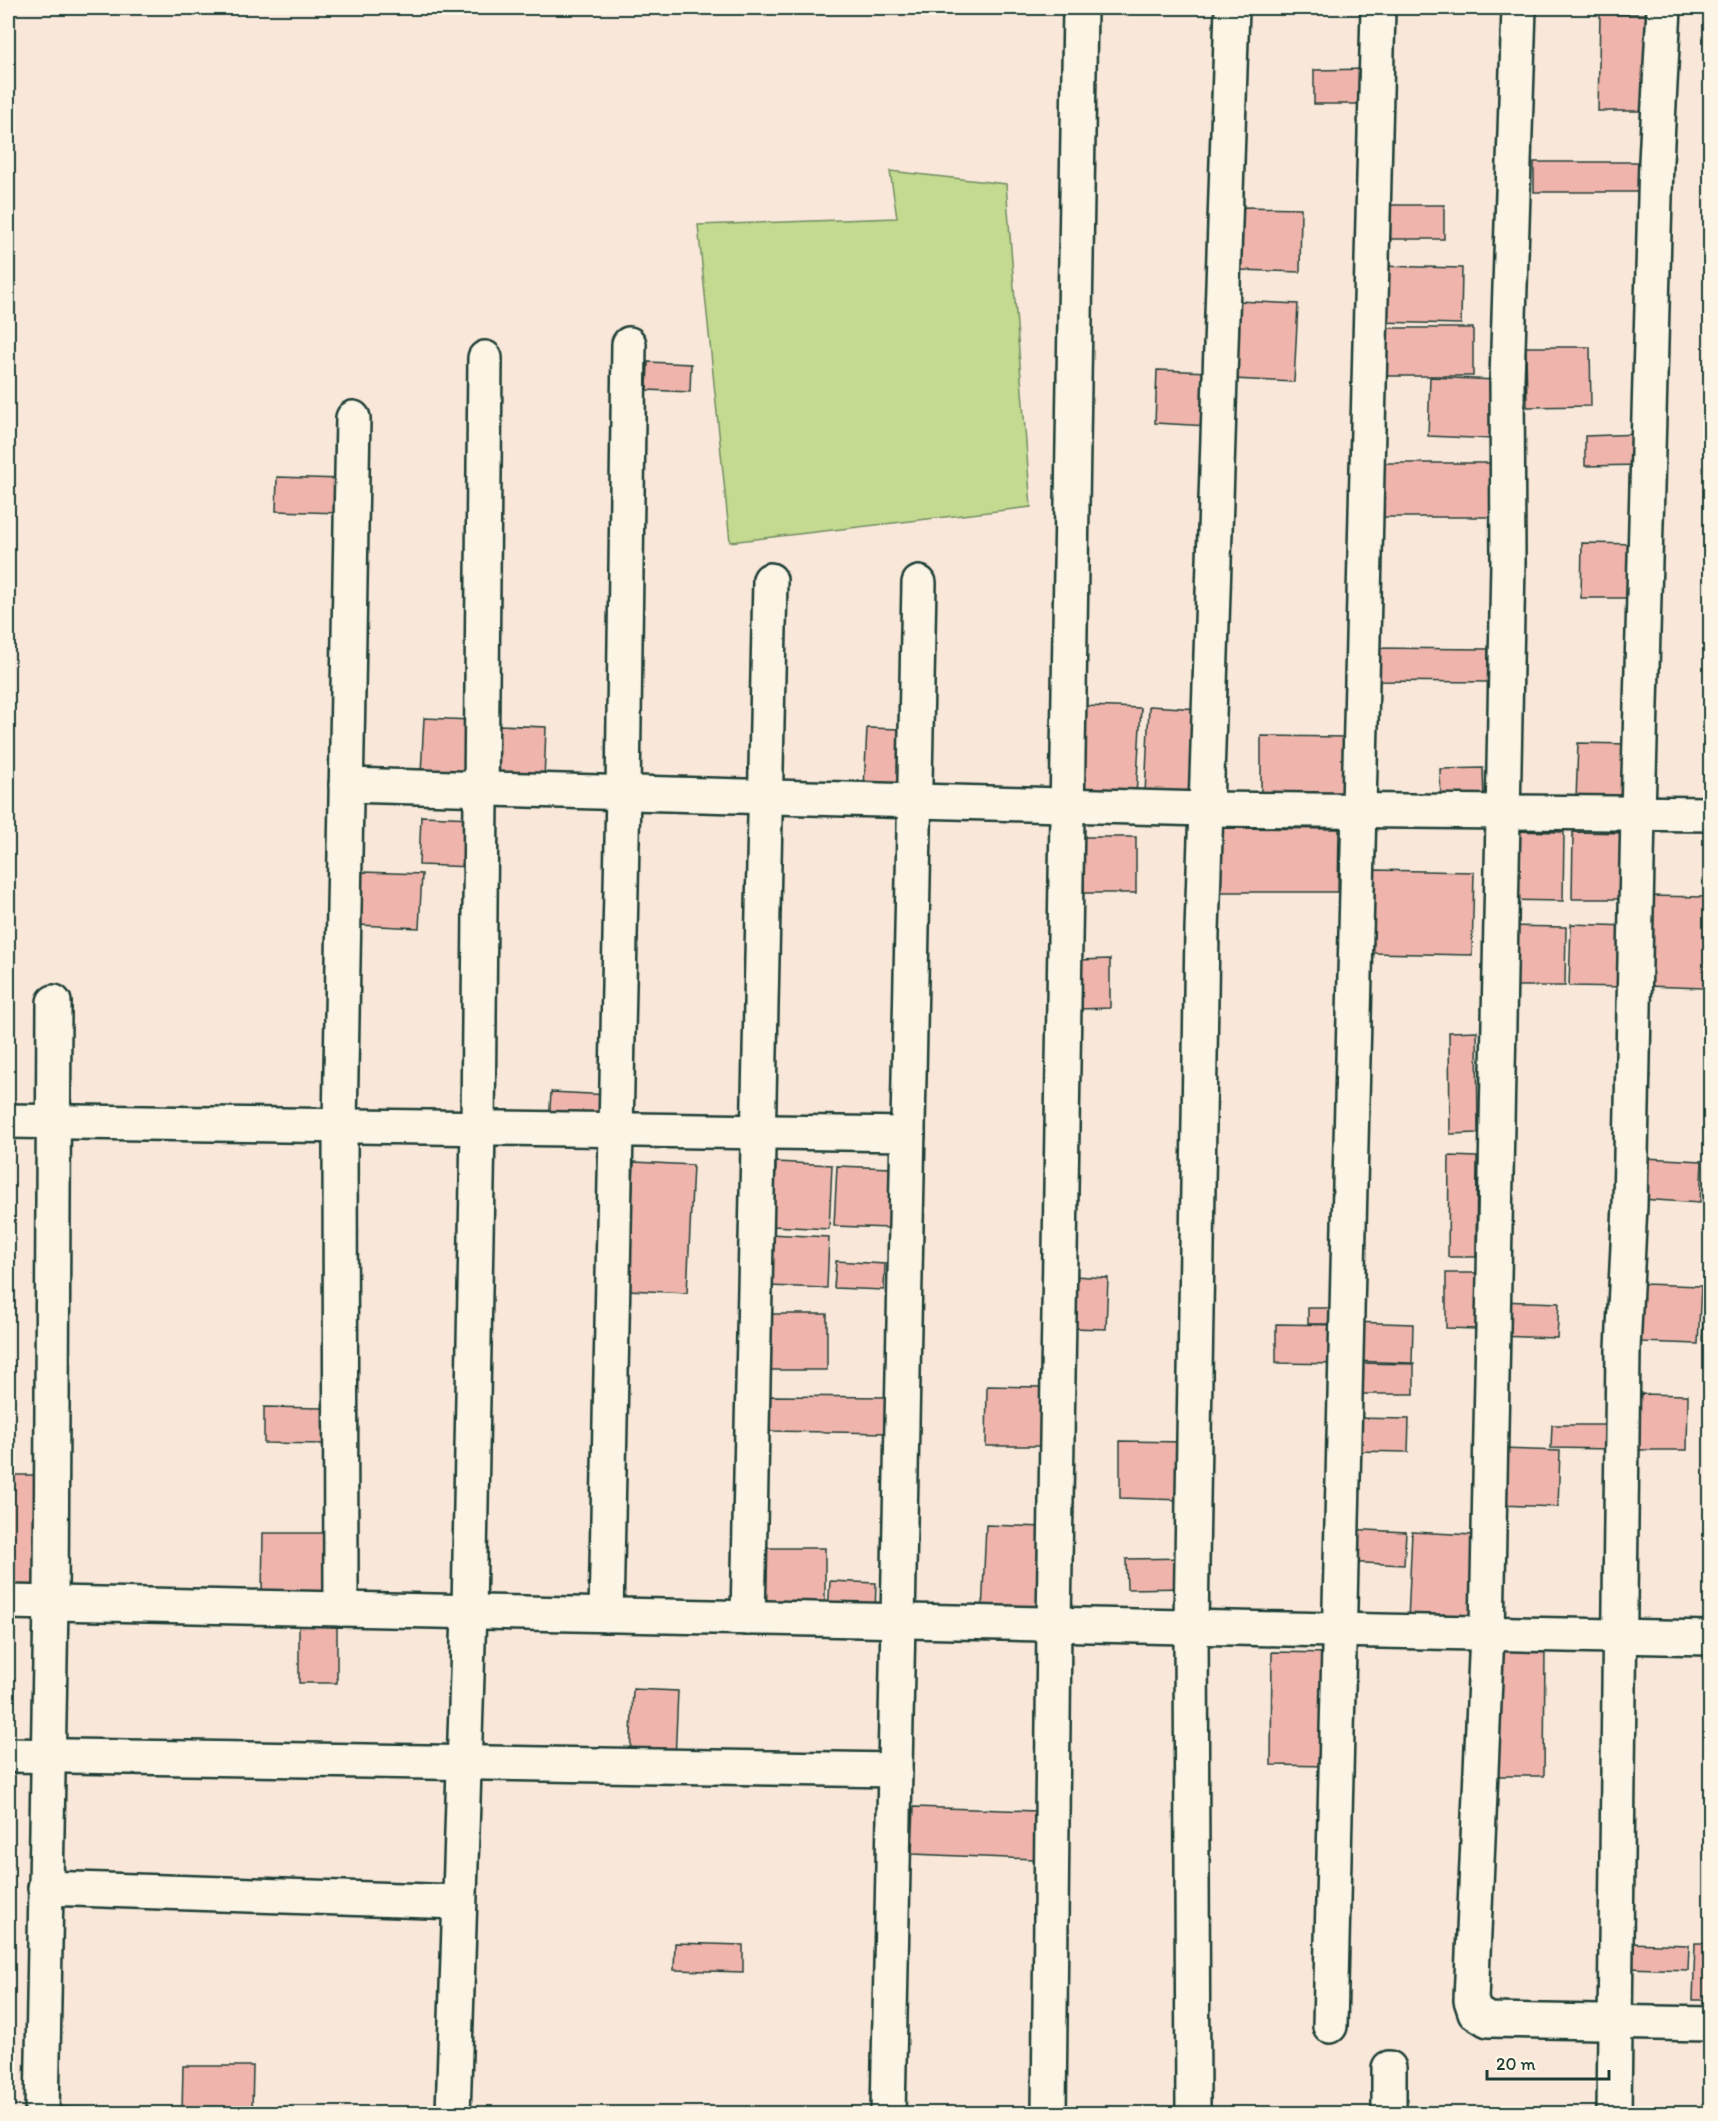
<svg xmlns="http://www.w3.org/2000/svg" width="1718" height="2121" font-family="Itim,sans-serif">
	<style>
		.green { fill: #c3da90; stroke: #718c62; stroke-width: 1.5 }
		.building { fill: #efb5ac; stroke: #1f3d34; stroke-width: 1.5 }
		.lines { fill: none; stroke-linecap: round; stroke-linejoin: round }
		.street-casing { stroke: #1f3d34; stroke-width: 38 }
		.street { stroke: #fcf5e5; stroke-width: 33 }
	</style>
	<rect width="100%" height="100%" fill="#f9e8da"/>
	<filter id="ink" filterUnits="userSpaceOnUse"><feTurbulence type="fractalNoise" baseFrequency=".0167" numOctaves="2"/><feDisplacementMap in="SourceGraphic" scale="12" xChannelSelector="R" yChannelSelector="G"/><feConvolveMatrix kernelMatrix="1 2 1 2 8 2 1 2 1" color-interpolation-filters="sRGB"/></filter>
	<g filter="url(#ink)">
		<!-- green -->
		<polygon class="green" points="890,171 1006,184 1031,507 730,542 698,225 897,218"/>
		<!-- building -->
		<g class="building">
			<polygon points="1600,14 1654,14 1653,111 1598,111"/>
			<polygon points="1370,69 1371,104 1314,104 1314,70"/>
			<rect x="1534" y="162" width="113" height="30"/>
			<rect x="1381" y="205" width="63" height="34"/>
			<polygon points="1241,207 1301,208 1300,272 1239,270"/>
			<polygon points="1378,266 1462,268 1461,324 1377,322"/>
			<polygon points="1237,301 1298,304 1294,382 1233,379"/>
			<rect x="1378" y="328" width="95" height="48"/>
			<polygon points="1526,347 1590,347 1591,406 1527,407"/>
			<polygon points="648,362 691,364 690,392 647,390"/>
			<polygon points="1157,370 1210,372 1208,426 1155,423"/>
			<polygon points="1430,377 1497,380 1494,439 1428,436"/>
			<polygon points="1641,434 1642,465 1585,466 1585,436"/>
			<rect x="1372" y="463" width="122" height="54"/>
			<polygon points="277,477 342,479 340,513 276,511"/>
			<polygon points="1582,543 1640,544 1639,598 1581,598"/>
			<polygon points="1368,648 1488,649 1488,682 1368,681"/>
			<polygon points="1085,706 1141,708 1136,797 1081,795"/>
			<polygon points="1149,706 1200,709 1196,797 1145,795"/>
			<polygon points="424,718 472,720 470,777 421,774"/>
			<polygon points="498,725 546,727 544,782 496,780"/>
			<polygon points="867,728 902,729 900,789 864,788"/>
			<polygon points="1261,736 1349,737 1348,805 1261,804"/>
			<polygon points="1578,743 1629,744 1628,803 1576,801"/>
			<polygon points="1483,768 1484,801 1441,802 1440,769"/>
			<polygon points="421,816 475,818 473,867 419,865"/>
			<polygon points="1221,828 1339,829 1338,892 1221,892"/>
			<polygon points="1506,831 1564,832 1563,901 1505,900"/>
			<polygon points="1573,832 1631,833 1629,899 1572,899"/>
			<rect x="1084" y="837" width="52" height="56"/>
			<polygon points="1373,870 1474,872 1472,955 1371,953"/>
			<polygon points="362,872 422,874 419,928 359,925"/>
			<polygon points="1647,896 1707,897 1704,988 1645,986"/>
			<polygon points="1571,924 1629,926 1628,987 1569,986"/>
			<polygon points="1507,926 1566,927 1565,986 1506,986"/>
			<polygon points="1110,959 1110,1008 1079,1009 1078,960"/>
			<polygon points="1477,1031 1478,1133 1450,1134 1449,1032"/>
			<polygon points="551,1092 610,1095 608,1127 549,1124"/>
			<polygon points="1449,1156 1477,1157 1476,1257 1448,1257"/>
			<polygon points="1644,1158 1702,1161 1700,1203 1641,1199"/>
			<polygon points="634,1162 693,1165 687,1293 628,1290"/>
			<polygon points="776,1162 832,1165 829,1229 773,1226"/>
			<polygon points="837,1166 892,1168 890,1228 834,1226"/>
			<polygon points="1705,1202 1710,1202 1710,1234 1706,1234"/>
			<polygon points="769,1234 829,1237 827,1288 767,1286"/>
			<polygon points="836,1261 885,1264 884,1290 834,1288"/>
			<polygon points="1446,1273 1477,1273 1477,1329 1446,1328"/>
			<polygon points="1073,1276 1108,1278 1106,1329 1071,1328"/>
			<polygon points="1643,1284 1701,1286 1698,1344 1641,1342"/>
			<polygon points="1705,1286 1710,1287 1710,1342 1702,1341"/>
			<polygon points="1499,1301 1559,1303 1557,1338 1497,1336"/>
			<rect x="1308" y="1308" width="23" height="16"/>
			<rect x="768" y="1314" width="59" height="56"/>
			<polygon points="1351,1322 1413,1324 1412,1363 1350,1361"/>
			<polygon points="1276,1324 1342,1325 1341,1364 1276,1363"/>
			<polygon points="1354,1363 1414,1364 1414,1394 1354,1394"/>
			<polygon points="987,1386 1042,1387 1041,1446 986,1446"/>
			<polygon points="1638,1394 1688,1395 1687,1450 1638,1450"/>
			<polygon points="770,1396 890,1397 889,1433 770,1431"/>
			<polygon points="264,1407 325,1408 324,1444 264,1443"/>
			<polygon points="1352,1418 1409,1419 1408,1452 1352,1451"/>
			<polygon points="1552,1425 1613,1425 1613,1449 1551,1448"/>
			<polygon points="1120,1441 1185,1442 1183,1500 1120,1498"/>
			<polygon points="1501,1449 1560,1451 1558,1507 1499,1505"/>
			<rect x="8" y="1475" width="26" height="112"/>
			<polygon points="986,1525 1045,1527 1042,1616 982,1614"/>
			<polygon points="1346,1529 1406,1532 1404,1565 1345,1562"/>
			<polygon points="1412,1532 1474,1535 1470,1623 1408,1620"/>
			<polygon points="263,1533 324,1533 324,1596 262,1595"/>
			<rect x="762" y="1548" width="63" height="65"/>
			<polygon points="1189,1558 1189,1588 1127,1589 1126,1559"/>
			<polygon points="830,1581 876,1583 875,1614 828,1612"/>
			<rect x="299" y="1619" width="38" height="64"/>
			<polygon points="1497,1648 1545,1648 1544,1776 1496,1776"/>
			<polygon points="1272,1652 1330,1653 1329,1766 1271,1765"/>
			<polygon points="633,1689 678,1691 675,1760 630,1758"/>
			<polygon points="914,1807 1036,1811 1034,1859 912,1854"/>
			<polygon points="675,1943 743,1945 743,1972 674,1970"/>
			<polygon points="1628,1943 1689,1945 1688,1970 1627,1968"/>
			<polygon points="1695,1943 1710,1943 1710,2000 1693,2000"/>
			<polygon points="183,2066 253,2066 252,2114 182,2114"/>
			<polygon points="60,2107 103,2109 103,2114 59,2114"/>
		</g>
		<g class="lines">
			<!-- street casing -->
			<g class="street-casing">
				<g id="street">
					<polyline points="1519,8 1507,379 1508,562 1487,1633 1471,2000 1475,2012 1488,2020 1710,2024"/>
					<polyline points="346,785 1205,809 1710,814"/>
					<polyline points="8,1121 908,1134"/>
					<polyline points="8,1602 1710,1638"/>
					<polyline points="341,1609 340,1126 353,418"/>
					<polyline points="606,1615 623,792 629,344"/>
					<polyline points="748,1618 770,580"/>
					<polyline points="8,1755 895,1770"/>
					<polyline points="45,1888 459,1902"/>
					<polyline points="1330,2026 1378,8"/>
					<polyline points="1389,2068 1389,2114"/>
					<polyline points="42,2114 51,1603 54,1002"/>
					<polyline points="453,2114 469,1612 478,1128 485,358"/>
					<polyline points="888,2114 919,583"/>
					<polyline points="1049,2114 1054,1624 1080,8"/>
					<polyline points="1193,2114 1191,1627 1202,931 1232,8"/>
					<polyline points="1614,2114 1623,1349 1630,1205 1638,813 1656,161 1664,8"/>
				</g>
			</g>
			<!-- street -->
			<use href="#street" class="street"/>
		</g>
	</g>
	<!-- margin -->
	<rect width="1718" height="2121" fill="none" stroke="#fcf5e5" stroke-width="30"/>
	<rect x="15" y="15" width="1688" height="2091" fill="none" stroke="#1f3d34" stroke-width="2" filter="url(#ink)"/>
	<!-- scale -->
	<path d="M1487 2070v9h122v-9" fill="none" stroke="#1f3d34" stroke-width="3"/>
	<text x="1496" y="2070" font-size="18" fill="#1f3d34" stroke="#fcf5e5" stroke-width="4.5" paint-order="stroke">20 m</text>
</svg>
